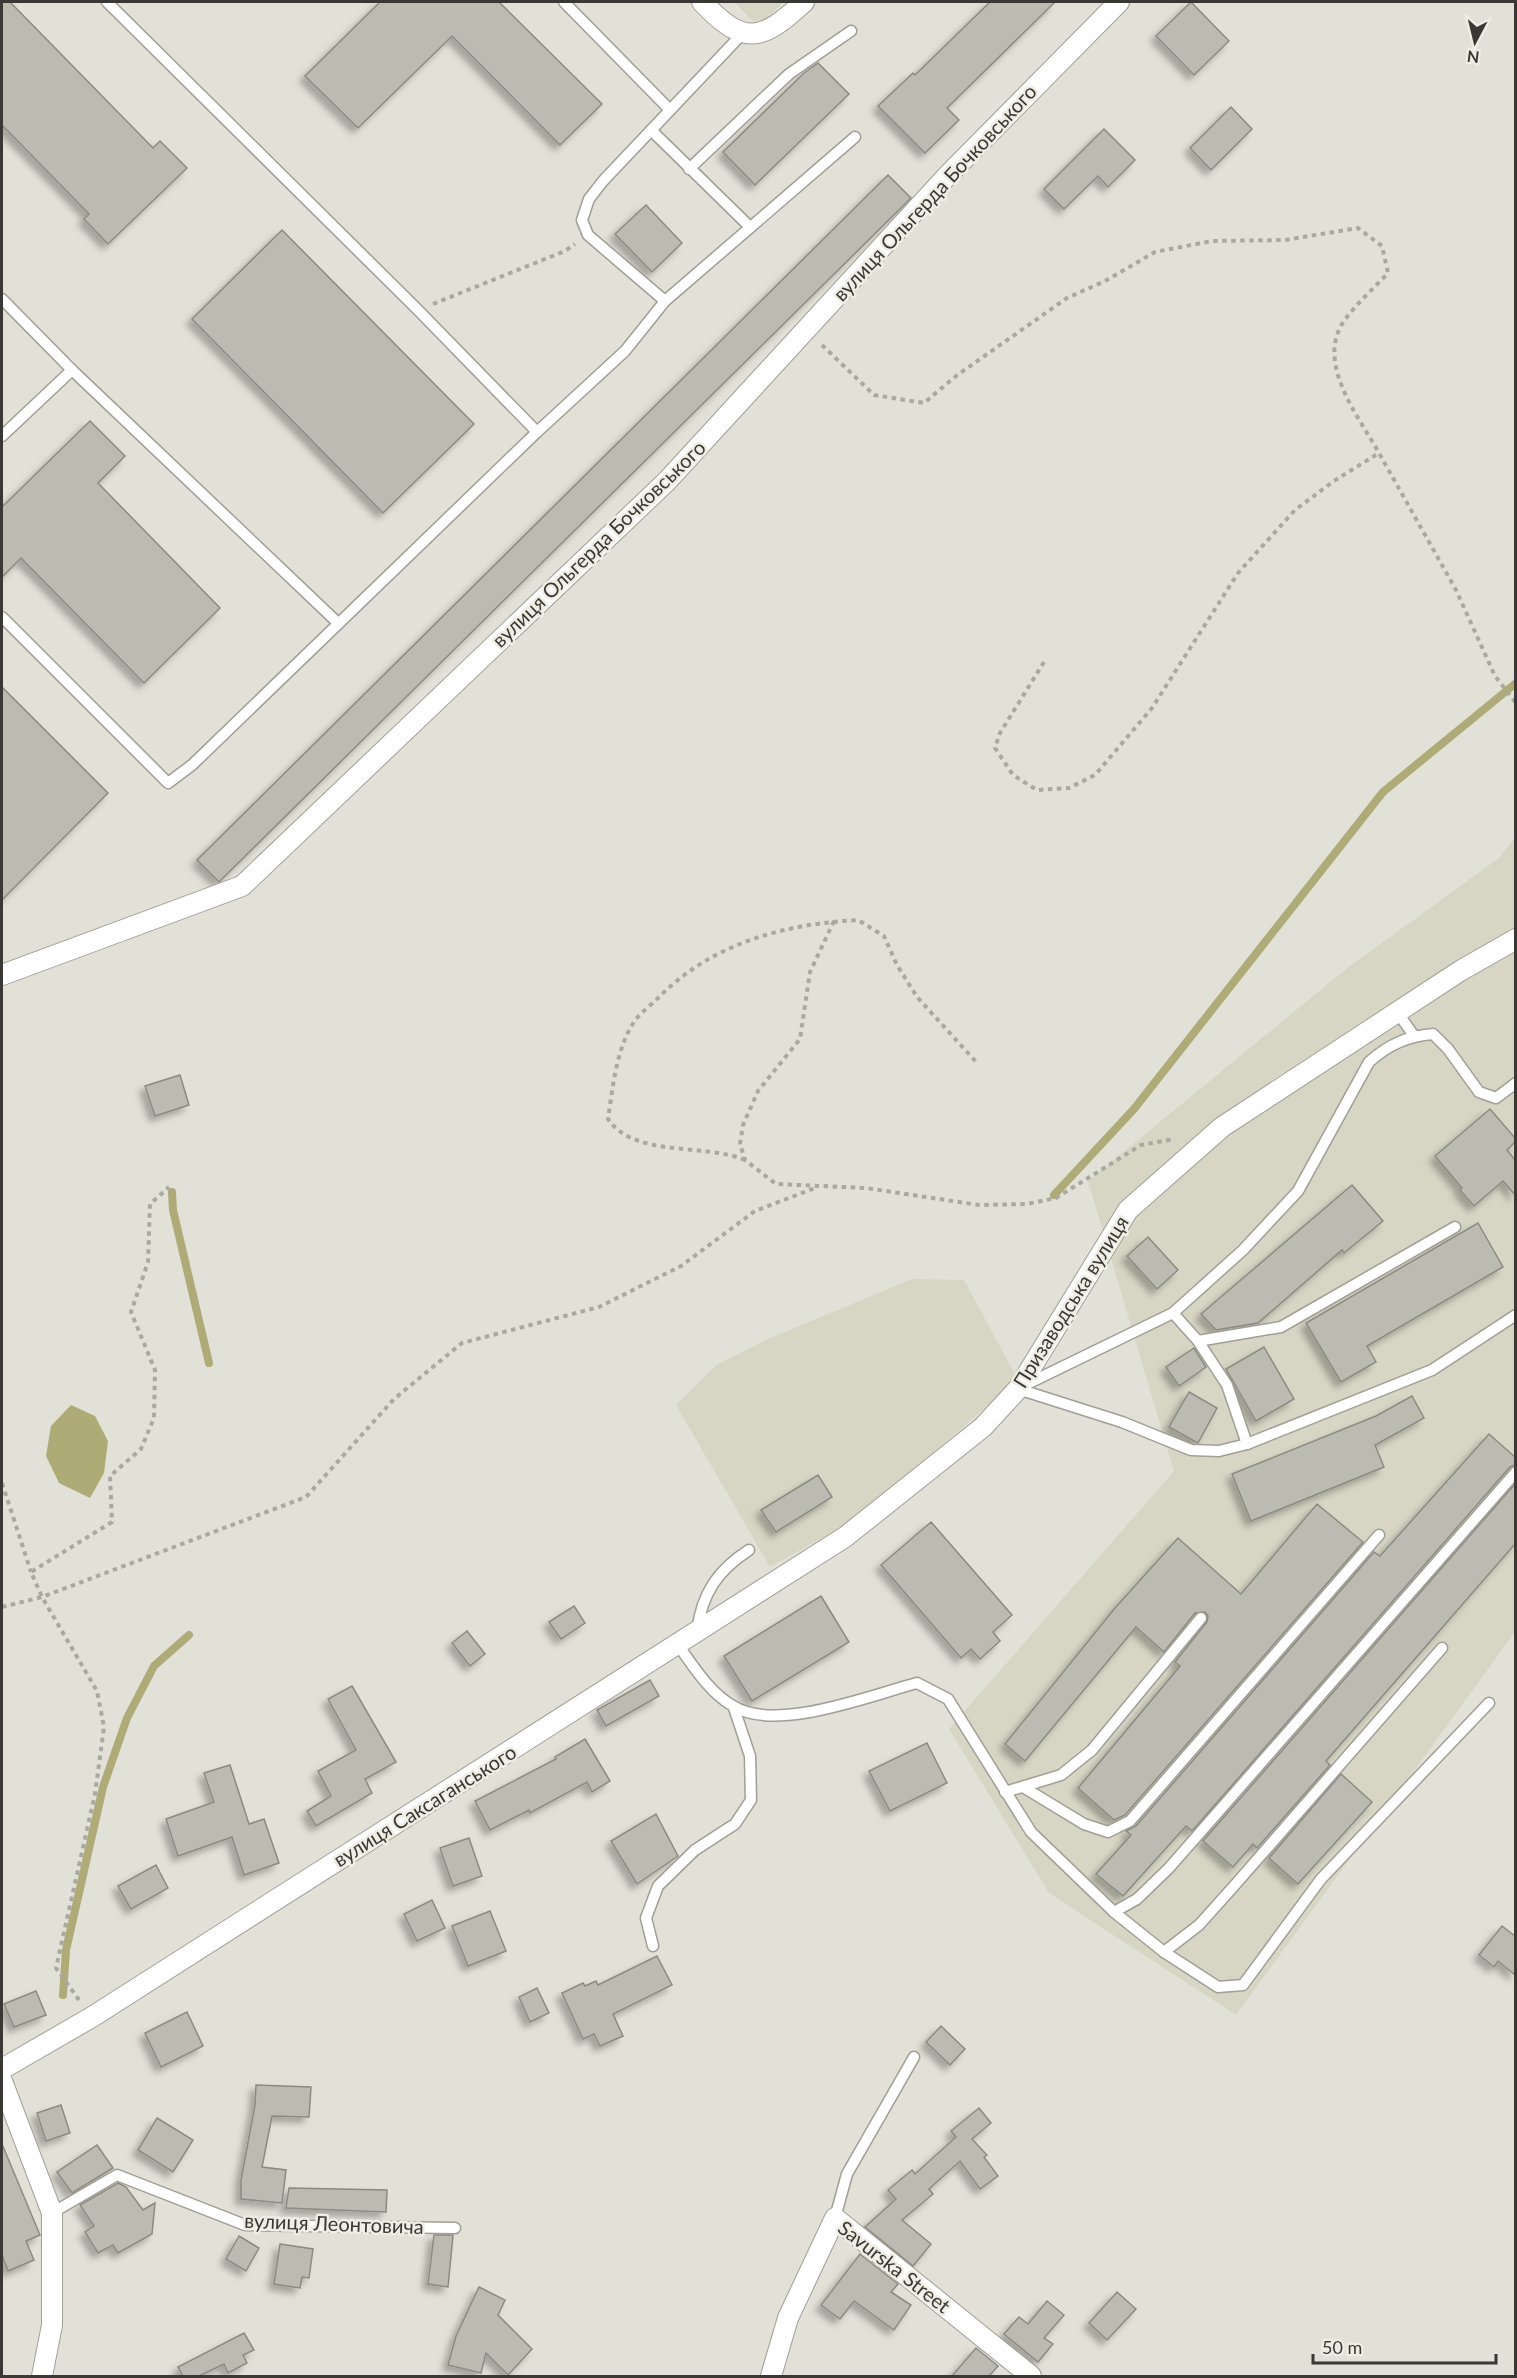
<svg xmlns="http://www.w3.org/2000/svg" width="1517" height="2378" font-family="Lato,sans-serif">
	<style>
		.built { fill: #d7d6c5 }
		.water { fill: #afab76 }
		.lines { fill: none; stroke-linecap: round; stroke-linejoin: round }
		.stream { stroke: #afab76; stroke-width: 8 }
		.building { fill: #bbbbb2; stroke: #8b8b82; stroke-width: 1.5; filter: url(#shadow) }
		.lane-casing { stroke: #a09f96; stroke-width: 13 }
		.street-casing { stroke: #a09f96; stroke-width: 22 }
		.path { stroke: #a9a9a1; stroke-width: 4; stroke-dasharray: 4.5 4.5; stroke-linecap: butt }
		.lane { stroke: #fff; stroke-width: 10 }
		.street { stroke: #fff; stroke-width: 20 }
		.labels { text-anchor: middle; stroke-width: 5; stroke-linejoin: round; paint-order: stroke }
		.street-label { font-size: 20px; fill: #393835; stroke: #eeeee4 }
	</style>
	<defs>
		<filter id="shadow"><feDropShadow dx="-5.5" dy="5.5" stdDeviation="3" flood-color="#0004"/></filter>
	</defs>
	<rect width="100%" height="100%" fill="#e1e1d7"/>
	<!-- built -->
	<g class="built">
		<polygon points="734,2 784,2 758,26"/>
		<polygon points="1515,837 1515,1632 1236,2015 1049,1893 949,1729 1174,1471 1088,1181 1346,969 1499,858"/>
		<polygon points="912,1279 964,1280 1018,1380 853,1521 770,1567 676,1405 716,1365 768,1339"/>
	</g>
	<!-- water -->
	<polygon class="water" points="71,1405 95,1416 108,1441 104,1473 90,1498 59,1483 46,1456 51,1426"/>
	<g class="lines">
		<!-- stream -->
		<g class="stream">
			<polyline points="172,1192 173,1210 209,1363"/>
			<polyline points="1054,1195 1134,1109 1383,792 1516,683"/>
			<polyline points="63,1995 66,1950 103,1787 127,1718 154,1666 189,1635"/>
		</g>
	</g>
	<!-- building -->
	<g class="building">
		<polygon points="2,2 10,2 153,148 160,141 187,168 108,244 84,219 89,214 2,125"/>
		<polygon points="380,2 499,2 602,104 560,145 452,36 358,128 305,76"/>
		<polygon points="990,2 1055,2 947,108 959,120 925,153 878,106 913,73 915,75"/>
		<polygon points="1191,2 1229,41 1194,75 1156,36"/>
		<polygon points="818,63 849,94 755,185 723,152 804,73"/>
		<polygon points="1231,107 1252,129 1211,170 1190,148"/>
		<polygon points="1104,129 1135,160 1108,187 1098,176 1064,209 1044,189"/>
		<polygon points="888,175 911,198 219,882 197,860"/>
		<polygon points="646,205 682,243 652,272 615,234"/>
		<polygon points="282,230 474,424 383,513 192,319"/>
		<polygon points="90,421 125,456 98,483 220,608 144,683 21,558 2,577 2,507"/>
		<polygon points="2,687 108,793 2,900"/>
		<polygon points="180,1075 189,1105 155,1116 145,1086"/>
		<polygon points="1490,1109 1515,1138 1515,1142 1507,1150 1515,1160 1515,1195 1503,1181 1474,1206 1460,1190 1462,1188 1435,1156"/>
		<polygon points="1352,1185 1383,1221 1344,1253 1342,1250 1258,1323 1216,1330 1201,1314"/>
		<polygon points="1478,1223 1503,1267 1367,1346 1376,1362 1341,1382 1306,1323"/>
		<polygon points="1148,1237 1178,1270 1157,1289 1127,1256"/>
		<polygon points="1264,1347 1294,1399 1256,1421 1226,1369"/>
		<polygon points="1194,1348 1206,1367 1179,1386 1166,1367"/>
		<polygon points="1189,1392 1217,1408 1198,1443 1169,1427"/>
		<polygon points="1412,1396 1424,1418 1375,1445 1384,1467 1251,1521 1232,1474 1376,1416"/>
		<polygon points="1489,1434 1515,1457 1515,1465 1510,1467 1192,1831 1186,1826 1123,1896 1096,1874 1131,1835 1126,1831 1136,1826 1374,1552 1380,1556"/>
		<polygon points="818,1475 832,1497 776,1532 761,1510"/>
		<polygon points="1515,1484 1515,1544 1326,1761 1330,1765 1257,1848 1253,1844 1233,1867 1203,1841"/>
		<polygon points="1317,1504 1363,1542 1125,1815 1114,1820 1078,1788 1180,1666 1175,1662 1207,1622 1208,1616 1205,1612 1195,1613 1164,1652 1136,1627 1025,1761 1005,1744 1115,1608 1178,1538 1241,1594"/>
		<polygon points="931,1522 1012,1615 993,1632 1000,1641 980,1659 971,1649 961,1658 881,1565"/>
		<polygon points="821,1596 849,1642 752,1701 724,1656"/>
		<polygon points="574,1606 585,1623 561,1639 549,1622"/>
		<polygon points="467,1631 485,1654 470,1666 452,1643"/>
		<polygon points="650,1680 659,1696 606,1726 597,1710"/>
		<polygon points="352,1686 396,1762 365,1779 372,1793 316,1826 307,1811 331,1796 318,1771 356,1750 328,1699"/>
		<polygon points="585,1739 610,1781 592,1792 587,1782 530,1813 529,1810 490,1830 475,1801 556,1759 555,1757"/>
		<polygon points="927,1743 947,1783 890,1811 869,1771"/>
		<polygon points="230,1765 249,1824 264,1819 279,1863 244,1875 232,1837 178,1856 166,1819 214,1802 204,1773"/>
		<polygon points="1341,1774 1372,1802 1298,1884 1269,1858"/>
		<polygon points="656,1814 678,1856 637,1884 611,1841"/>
		<polygon points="469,1838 482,1876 453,1886 440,1848"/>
		<polygon points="156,1865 168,1888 131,1909 118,1886"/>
		<polygon points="432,1900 445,1928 417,1941 404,1914"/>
		<polygon points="490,1911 506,1951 468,1966 452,1926"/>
		<polygon points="1502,1926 1515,1936 1515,1975 1498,1961 1494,1967 1479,1955"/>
		<polygon points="657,1956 672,1985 613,2014 623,2036 600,2046 594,2034 583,2039 562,1993 583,1983 585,1986 596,1981 598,1985"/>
		<polygon points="537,1988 549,2013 530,2022 519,1997"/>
		<polygon points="36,1991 46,2015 14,2027 4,2004"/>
		<polygon points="187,2012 203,2046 161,2067 145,2033"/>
		<polygon points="941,2026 965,2049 950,2065 926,2042"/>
		<polygon points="256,2085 311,2087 309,2117 272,2116 262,2167 286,2170 282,2203 241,2199 241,2180 255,2105"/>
		<polygon points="61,2105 70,2133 46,2141 37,2113"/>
		<polygon points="979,2108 991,2123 972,2139 987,2155 984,2157 998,2176 980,2189 960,2161 929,2189 933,2194 902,2220 931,2244 913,2266 865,2227 896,2199 888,2190 912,2170 915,2174 956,2137 951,2131"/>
		<polygon points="157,2118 193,2140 173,2172 138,2150"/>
		<polygon points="2,2144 40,2235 26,2241 34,2260 8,2271 2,2255"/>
		<polygon points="97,2145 113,2168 72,2193 57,2172"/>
		<polygon points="118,2183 126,2187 143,2210 155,2203 152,2234 118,2253 113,2245 98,2253 85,2232 94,2226 80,2205"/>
		<polygon points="289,2188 387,2190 386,2212 286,2208"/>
		<polygon points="434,2235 453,2235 448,2287 428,2284"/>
		<polygon points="239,2236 259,2248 246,2271 226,2259"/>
		<polygon points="280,2244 313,2249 309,2278 302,2277 300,2288 274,2284"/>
		<polygon points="860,2254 898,2284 891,2292 911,2305 894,2330 854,2301 840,2319 821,2305"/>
		<polygon points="479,2287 505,2300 498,2315 532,2349 508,2375 486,2353 481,2373 448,2365 456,2336"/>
		<polygon points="1117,2292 1136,2309 1107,2340 1089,2323"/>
		<polygon points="1047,2301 1064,2315 1044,2338 1053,2344 1038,2362 1004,2334 1019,2317 1028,2324"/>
		<polygon points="244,2333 254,2350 243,2355 247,2363 228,2373 224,2364 199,2376 183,2376 178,2367"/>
		<polygon points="976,2348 998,2366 989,2376 952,2376"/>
	</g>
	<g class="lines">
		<!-- lane casing -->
		<g class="lane-casing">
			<g id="lane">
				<polyline points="107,2 418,310 537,432"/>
				<polyline points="564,2 670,110"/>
				<polyline points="651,130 749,226"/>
				<polyline points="689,169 789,74 851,31"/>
				<polyline points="2,299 72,370 338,623"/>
				<polyline points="665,301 855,137"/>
				<polyline points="2,436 72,370"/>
				<polyline points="2,617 168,783 192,765 537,432 625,351 665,301 588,235 582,220 589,199 603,181 743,33"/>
				<polyline points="1398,1013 1414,1036"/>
				<polyline points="1173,1313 1198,1341 1227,1385 1247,1444"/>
				<polyline points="1198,1341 1281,1327 1455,1227"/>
				<path d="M1021,1387L1173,1313L1243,1250L1298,1191L1369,1062C1388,1045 1407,1036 1433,1034L1448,1049L1479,1092L1496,1098L1516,1083"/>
				<polyline points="1018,1389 1122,1422 1191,1450 1219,1451 1247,1444 1432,1370 1516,1315"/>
				<path d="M697,1631C702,1593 718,1570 749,1550"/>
				<path d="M678,1645C694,1667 709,1692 733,1706C776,1733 871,1695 917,1683L948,1699L1031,1832L1114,1912L1164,1952L1218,1987L1243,1985L1321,1879L1489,1703"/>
				<polyline points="1023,1787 1084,1824 1108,1832 1130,1821 1379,1535"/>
				<polyline points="1005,1792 1061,1775 1092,1750 1201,1618"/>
				<polyline points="1114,1912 1137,1899 1169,1868 1516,1472"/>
				<polyline points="653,1946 646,1918 658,1886 695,1850 735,1824 751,1800 750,1756 734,1708"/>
				<polyline points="1164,1952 1199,1925 1234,1886 1442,1648"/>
				<polyline points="52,2213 117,2175 245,2225 455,2228"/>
				<polyline points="835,2218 847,2174 914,2057"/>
			</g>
		</g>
		<!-- street casing -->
		<g class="street-casing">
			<g id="street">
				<path d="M702,2C744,46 761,42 804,2"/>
				<polyline points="2,975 242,886 667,481 948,175 1119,2"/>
				<polyline points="2,2069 92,2017 845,1537 983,1427 1018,1389 1128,1210 1222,1127 1460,971 1516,939"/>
				<polyline points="2,2081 52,2213 52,2325 42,2376"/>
				<polyline points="771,2376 788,2318 835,2218 1031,2376"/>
			</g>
		</g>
		<!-- path -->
		<g class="path">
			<polyline points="433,304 565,251 575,244"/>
			<path d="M822,345L874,395L924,403L956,376L1067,298L1105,281L1155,252L1212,241L1285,240L1358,228L1382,246L1388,273C1373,289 1356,304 1344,321C1315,363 1359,417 1379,453"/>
			<polyline points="1044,662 1000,733 995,748 1013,775 1037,790 1069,788 1095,775 1152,708 1238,573 1295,510 1334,481 1379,453 1456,590 1495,676 1516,703"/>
			<polyline points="834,921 810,972 800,1039 758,1091 743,1125 740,1144 745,1160 776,1184 866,1188 979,1205 1027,1204 1056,1198 1141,1145 1174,1139"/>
			<path d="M745,1160C705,1143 634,1158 608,1119C613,1087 616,1047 636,1019C643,1011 652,1004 659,997C713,943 784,924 858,920L884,936L897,965L917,997L978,1064"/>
			<polyline points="2,1483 31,1572"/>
			<polyline points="2,1607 42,1597 306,1497 394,1399 462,1343 599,1307 681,1266 755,1211 815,1188"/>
			<polyline points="79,2000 56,1968 95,1794 104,1727 97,1691 42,1597 31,1572 112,1522 110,1476 141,1449 154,1418 155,1370 131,1312 148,1262 150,1204 169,1187"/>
		</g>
		<!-- lane -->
		<use href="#lane" class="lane"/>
		<!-- street -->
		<use href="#street" class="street"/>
	</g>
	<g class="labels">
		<!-- street labels -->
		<g class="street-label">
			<text transform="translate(935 193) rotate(-47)" y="7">вулиця Ольгерда Бочковського</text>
			<text transform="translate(599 544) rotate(-44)" y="7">вулиця Ольгерда Бочковського</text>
			<text transform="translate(1071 1302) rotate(-58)" y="7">Призаводська вулиця</text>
			<text transform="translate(425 1806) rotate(-32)" y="7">вулиця Саксаганського</text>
			<text transform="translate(334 2224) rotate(2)" y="7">вулиця Леонтовича</text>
			<text transform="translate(894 2267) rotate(38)" y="7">Savurska Street</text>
		</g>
	</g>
	<!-- border -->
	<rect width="1517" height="2378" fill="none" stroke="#393835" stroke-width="6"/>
	<!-- north arrow -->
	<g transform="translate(1475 42) rotate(187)" stroke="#eeeee4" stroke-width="4.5" paint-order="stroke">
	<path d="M0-4.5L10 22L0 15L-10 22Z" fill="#393835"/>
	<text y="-9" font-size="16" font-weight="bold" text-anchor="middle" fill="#393835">N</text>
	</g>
	<!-- scale -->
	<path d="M1313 2354v9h183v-9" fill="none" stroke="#393835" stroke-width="3"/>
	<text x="1322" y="2354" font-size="18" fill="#393835" stroke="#eeeee4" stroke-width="4.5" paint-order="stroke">50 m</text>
</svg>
